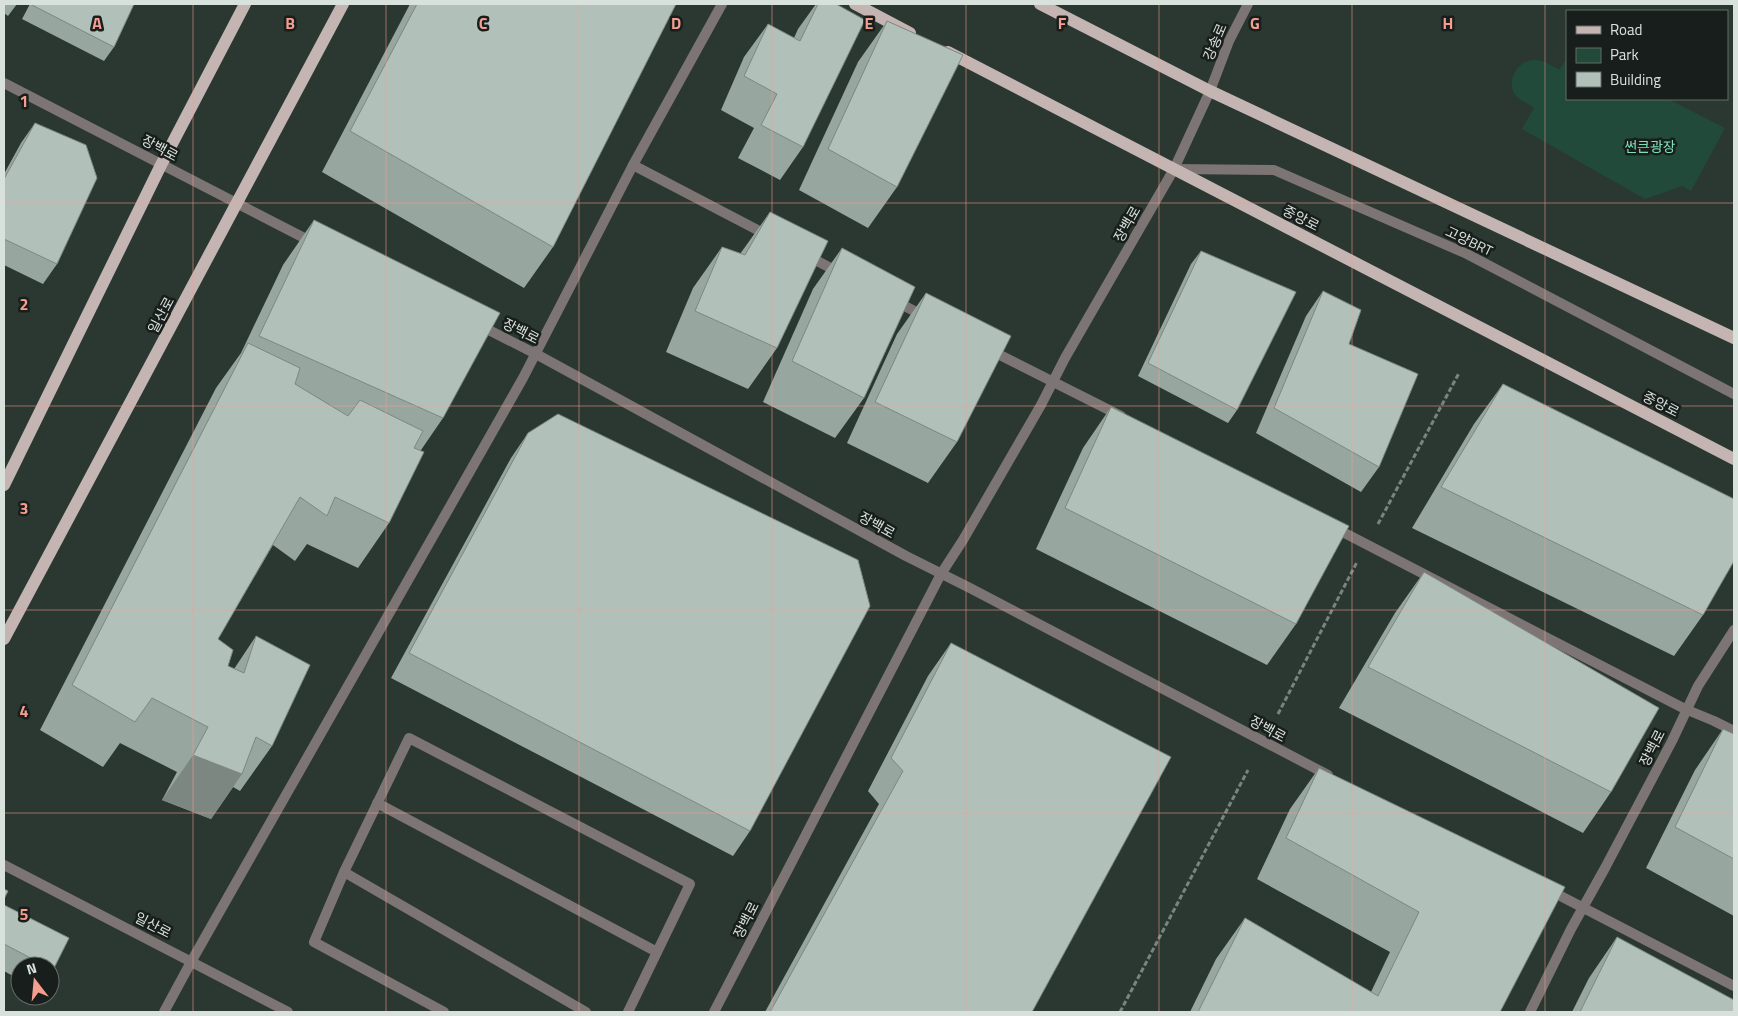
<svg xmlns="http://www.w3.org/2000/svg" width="1738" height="1016" font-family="'Titillium Web','Noto Sans KR',sans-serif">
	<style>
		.green { fill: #214a3a }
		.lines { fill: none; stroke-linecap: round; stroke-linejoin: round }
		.path { stroke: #79847f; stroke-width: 3; stroke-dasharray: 5 2.5; stroke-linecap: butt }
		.service { stroke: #7c7574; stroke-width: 10 }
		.minor { stroke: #7c7574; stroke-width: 10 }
		.tertiary { stroke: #7c7574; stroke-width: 10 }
		.primary { stroke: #c4b5b2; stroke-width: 12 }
		.wall { fill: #98a6a0 }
		.shaded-wall { fill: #7c8782 }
		.building { fill: #b1c1ba; stroke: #7c8782 }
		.grid { fill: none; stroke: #f59d8e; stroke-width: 1; stroke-opacity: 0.55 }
		.labels { text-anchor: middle; stroke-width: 5; stroke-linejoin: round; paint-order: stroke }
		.street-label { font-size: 14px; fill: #d9e1dd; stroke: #181e1b }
		.park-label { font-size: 14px; fill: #7be2ba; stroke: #181e1b }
		.grid-label { font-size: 16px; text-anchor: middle; font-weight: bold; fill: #f59d8e; stroke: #181e1b; stroke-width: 5; stroke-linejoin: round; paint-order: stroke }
	</style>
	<rect width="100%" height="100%" fill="#2b3832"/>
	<!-- green -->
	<path class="green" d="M1567,58V99H1668L1725,128L1691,191L1682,186L1645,199L1522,129L1534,108C1529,104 1522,101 1517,97C1504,84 1517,60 1534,60C1543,59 1552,66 1559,70Z"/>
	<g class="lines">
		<!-- path -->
		<g class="path">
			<polyline points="1378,524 1459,373"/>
			<polyline points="1278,714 1357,562"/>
			<polyline points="1120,1012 1248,770"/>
		</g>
		<!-- service -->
		<g class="service">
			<polyline points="1175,169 1274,170 1467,254 1734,394"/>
			<polyline points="377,803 657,952"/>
			<polyline points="344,872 586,1012"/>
			<polyline points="444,1012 314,942 344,872 409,738 690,884 628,1012"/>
		</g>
		<!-- minor -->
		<g class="minor">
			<polyline points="633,165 722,4"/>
			<polyline points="806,255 840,273"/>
			<polyline points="895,301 924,316"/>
			<polyline points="988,349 1121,416"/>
			<polyline points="1333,527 1685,709 1714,721 1734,731"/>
			<polyline points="4,865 288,1012"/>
			<polyline points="164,1012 191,962 523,378 633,165 769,236"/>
			<polyline points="714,1012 941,574 963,540 1041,405 1065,358 1174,169 1210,91 1229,41 1248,4"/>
			<polyline points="1530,1012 1571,929 1605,868 1672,741 1698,686 1734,630"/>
		</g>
		<!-- tertiary -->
		<g class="tertiary">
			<polyline points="4,83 314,243"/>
			<polyline points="479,325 536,354 906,556 968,587 1328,775"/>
			<polyline points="1549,890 1734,986"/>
		</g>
		<!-- primary -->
		<g class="primary">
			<polyline points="855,4 910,33"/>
			<polyline points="1040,4 1210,91 1734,338"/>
			<polyline points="948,52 1734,459"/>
			<polyline points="4,485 161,165 245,4"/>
			<polyline points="4,639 343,4"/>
		</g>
	</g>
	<!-- wall -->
	<g class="wall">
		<polygon points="4,4 17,4 8,16 4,13"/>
		<polygon points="30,4 134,4 114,47 104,61 22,19"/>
		<polygon points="410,4 676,4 553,247 524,288 322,172"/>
		<polygon points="816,4 836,4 803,147 780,180 738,158 754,128 721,110 744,57 768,24 794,38 798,29"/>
		<polygon points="887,21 897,187 868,228 799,190 858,62"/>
		<polygon points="35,123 57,264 43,284 4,265 4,174 21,143"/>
		<polygon points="770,212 777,348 748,389 666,352 693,288 722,247 740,254"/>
		<polygon points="314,220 443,418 421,450 389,523 358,568 307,544 295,561 273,545 218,639 228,666 234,669 256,636 272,746 240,791 233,787 211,819 162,800 177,772 120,743 103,767 40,730 216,388 241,353 283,265"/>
		<polygon points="842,248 864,398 835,438 763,402 813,289"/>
		<polygon points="1201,251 1237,410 1228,423 1138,376 1191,264"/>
		<polygon points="1323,291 1349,344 1379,467 1361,492 1256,433 1306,316"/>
		<polygon points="926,293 957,442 928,483 847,443 897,334"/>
		<polygon points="1503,384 1703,615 1674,656 1412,528 1474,424"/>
		<polygon points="1111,407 1296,624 1267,665 1036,549 1083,448"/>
		<polygon points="528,433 750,831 733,856 391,678 511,458"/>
		<polygon points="1424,572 1611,792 1583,833 1339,708 1395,613"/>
		<polygon points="951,643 1032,1012 765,1012 879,804 868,791 928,676"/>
		<polygon points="1723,729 1734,734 1734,916 1646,868 1695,770"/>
		<polygon points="1319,768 1500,1012 1190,1012 1216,959 1245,918 1371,992 1390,952 1257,879 1290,809"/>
		<polygon points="4,905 69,938 50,974 50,966 20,966 20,980 4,971"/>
		<polygon points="1617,937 1734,1012 1572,1012 1589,978"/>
	</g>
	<!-- shaded-wall -->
	<polygon class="shaded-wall" points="193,755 242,774 211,819 162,800"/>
	<!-- building -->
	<g class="building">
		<polygon points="33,4 134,4 114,47 32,5"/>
		<polygon points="417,4 676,4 553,247 350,131"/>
		<polygon points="818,4 836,4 865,20 803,147 761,125 777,94 744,76 768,24 800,41"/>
		<polygon points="887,21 963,55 897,187 828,149"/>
		<polygon points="35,123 86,145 97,178 57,264 4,239 4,179"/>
		<polygon points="770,212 828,241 777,348 695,311 722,247 745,255"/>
		<polygon points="314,220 500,313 443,418 259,336"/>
		<polygon points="842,248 915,287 864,398 792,361"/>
		<polygon points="1201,251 1296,292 1237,410 1148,363"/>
		<polygon points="1323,291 1361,310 1349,344 1418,374 1379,467 1274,408"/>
		<polygon points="926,293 1011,336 957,442 875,402"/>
		<polygon points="248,343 300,368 295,384 348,416 360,400 423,431 414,448 424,452 389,523 335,497 327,516 300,497 218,639 233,650 228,666 244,673 256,636 310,665 272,746 256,737 242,774 193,755 208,727 152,698 135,722 72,685"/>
		<polygon points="1503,384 1734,499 1734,561 1703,615 1441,487"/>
		<polygon points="1111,407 1349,526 1296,624 1065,508"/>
		<polygon points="558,414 858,560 870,606 750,831 409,653 528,433"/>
		<polygon points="1424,572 1659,708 1611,792 1368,667"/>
		<polygon points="951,643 1171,757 1032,1012 770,1012 903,771 891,758"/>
		<polygon points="1723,729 1734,734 1734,859 1675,827"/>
		<polygon points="1319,768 1565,887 1500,1012 1198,1012 1245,918 1378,996 1419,912 1286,838"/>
		<polygon points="4,889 8,891 4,899"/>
		<polygon points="4,905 69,938 53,970 50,968 50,966 46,966 4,944"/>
		<polygon points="1617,937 1734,1000 1734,1012 1580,1012"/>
	</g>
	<!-- grid -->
	<path class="grid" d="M193,4V1012M386,4V1012M579,4V1012M772,4V1012M966,4V1012M1159,4V1012M1352,4V1012M1545,4V1012M4,203H1734M4,406H1734M4,610H1734M4,813H1734"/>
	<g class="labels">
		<!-- street labels -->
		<g class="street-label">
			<text transform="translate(1215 42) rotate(-67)" y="5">강송로</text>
			<text transform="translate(160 148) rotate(28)" y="5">장백로</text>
			<text transform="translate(1301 218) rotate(27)" y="5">중앙로</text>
			<text transform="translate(1127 224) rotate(-60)" y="5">장백로</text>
			<text transform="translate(1469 241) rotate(25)" y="5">고양BRT</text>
			<text transform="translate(161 315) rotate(-62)" y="5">일산로</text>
			<text transform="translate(521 331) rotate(27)" y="5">장백로</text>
			<text transform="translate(1661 404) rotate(27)" y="5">중앙로</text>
			<text transform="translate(877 525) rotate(29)" y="5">장백로</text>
			<text transform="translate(1268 729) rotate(28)" y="5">장백로</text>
			<text transform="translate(1652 748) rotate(-63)" y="5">장백로</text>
			<text transform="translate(746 920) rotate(-63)" y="5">장백로</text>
			<text transform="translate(153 925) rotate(27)" y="5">일산로</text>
		</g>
		<!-- park labels -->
		<g class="park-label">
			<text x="1650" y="152">썬큰광장</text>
		</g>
	</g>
	<g class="grid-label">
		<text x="97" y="29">A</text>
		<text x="290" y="29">B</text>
		<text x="483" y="29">C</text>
		<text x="676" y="29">D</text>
		<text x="869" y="29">E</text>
		<text x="1062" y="29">F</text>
		<text x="1255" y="29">G</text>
		<text x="1448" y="29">H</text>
		<text x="24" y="107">1</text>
		<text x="24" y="310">2</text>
		<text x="24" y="514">3</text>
		<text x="24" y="717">4</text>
		<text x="24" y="920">5</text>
	</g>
	<!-- border -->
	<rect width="1738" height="1016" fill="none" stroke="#d9e1dd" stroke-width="10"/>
	<!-- legend -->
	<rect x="1566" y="10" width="162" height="90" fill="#181e1b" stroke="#656c69"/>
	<rect x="1576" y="26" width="25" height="8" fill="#c4b5b2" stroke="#656c69"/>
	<text x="1610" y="35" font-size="15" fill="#d9e1dd">Road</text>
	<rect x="1576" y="48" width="25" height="15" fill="#214a3a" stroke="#656c69"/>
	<text x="1610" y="60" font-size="15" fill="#d9e1dd">Park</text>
	<rect x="1576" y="72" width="25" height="15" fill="#b1c1ba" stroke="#656c69"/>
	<text x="1610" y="85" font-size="15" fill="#d9e1dd">Building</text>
	<!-- north arrow -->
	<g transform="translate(35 981) rotate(344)"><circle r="24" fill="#181e1b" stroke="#656c69"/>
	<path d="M0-4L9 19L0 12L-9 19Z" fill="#f59d8e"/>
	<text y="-8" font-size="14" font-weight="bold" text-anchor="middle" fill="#d9e1dd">N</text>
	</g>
</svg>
